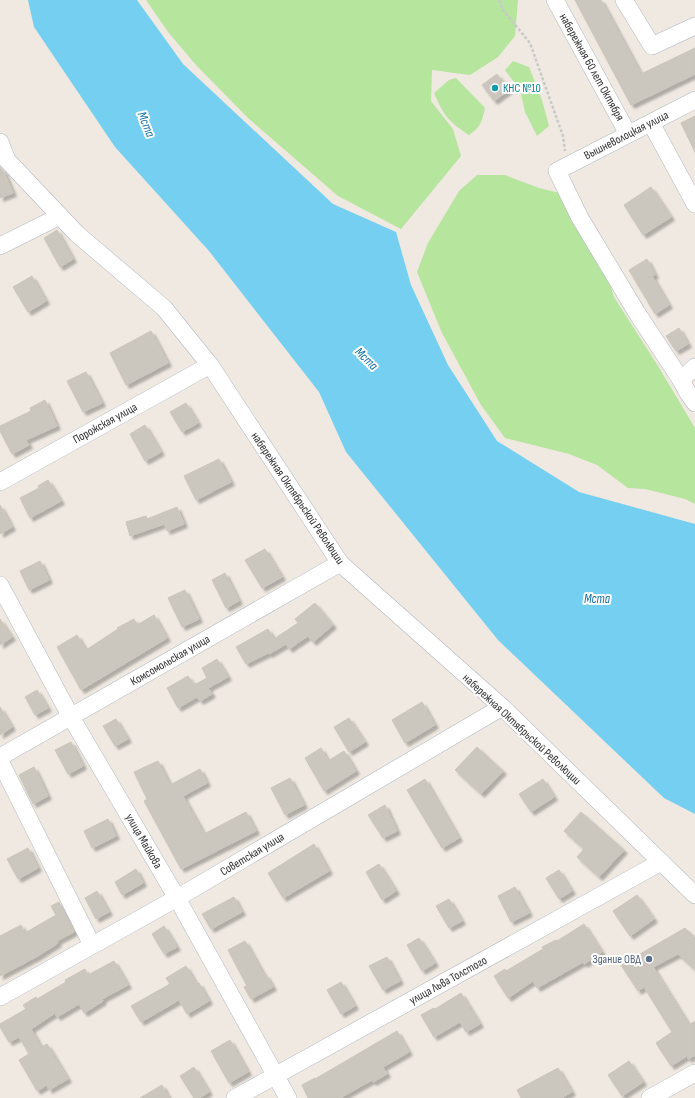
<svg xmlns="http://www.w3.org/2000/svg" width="695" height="1098" font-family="'Sofia Sans Condensed',sans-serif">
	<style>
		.green { fill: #b6e59e }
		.water { fill: #75cff0 }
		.building { fill: #cbc7bf; stroke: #cbc5ba; filter: url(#shadow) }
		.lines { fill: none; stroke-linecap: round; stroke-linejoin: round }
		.minor-casing { stroke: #b4b7c1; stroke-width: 18 }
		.path { stroke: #c9c9c9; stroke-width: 2.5; stroke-dasharray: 3 2; stroke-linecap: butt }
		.minor { stroke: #fff; stroke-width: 17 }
		.culture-dot { fill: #0f9aa8; stroke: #fff; stroke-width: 1.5 }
		.service-dot { fill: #5c6f8a; stroke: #fff; stroke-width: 1.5 }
		.labels { text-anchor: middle; stroke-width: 4; stroke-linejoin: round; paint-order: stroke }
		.street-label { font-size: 12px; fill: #2e2e2e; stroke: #fff }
		.culture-label { font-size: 12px; fill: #0d838f; stroke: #fff; text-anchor: start }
		.service-label { font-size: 12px; fill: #4e5e75; stroke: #fff; text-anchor: end }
		.water-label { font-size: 13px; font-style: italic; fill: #0d6fa3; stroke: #fff }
	</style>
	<defs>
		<filter id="shadow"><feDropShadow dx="3.5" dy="3.5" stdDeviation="1" flood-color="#0004"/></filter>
	</defs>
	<rect width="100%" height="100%" fill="#efe9e1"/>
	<!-- green -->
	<g class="green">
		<polygon points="146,0 518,0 515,36 498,57 470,75 432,70 431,101 453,129 461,156 401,229 338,196 249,119 196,65 168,32"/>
		<polygon points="513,61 529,67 542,100 549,126 537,136 525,112 520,90 505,70"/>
		<path d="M456,78L485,108C482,121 481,127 469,135C448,121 444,116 434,93L449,80Z"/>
		<polygon points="477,175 505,175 539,188 564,194 594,235 614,297 658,366 695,428 695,504 685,499 645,489 628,488 597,465 569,454 505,438 481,405 442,333 417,272 428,243 459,191"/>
	</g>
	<!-- water -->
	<polygon class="water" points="28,0 137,0 183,64 333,204 396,232 411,285 448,365 497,441 579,492 695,524 695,814 664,798 498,640 346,452 319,392 209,251 115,147 34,27"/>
	<!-- building -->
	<g class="building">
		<polygon points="575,0 601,0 641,74 695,48 695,74 631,105"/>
		<polygon points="497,74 509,90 494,101 482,85"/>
		<polygon points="695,116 695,152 681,123"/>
		<polygon points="0,167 4,172 13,193 0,198"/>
		<polygon points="651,187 671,217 643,235 624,205"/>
		<polygon points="57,230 73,259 60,267 44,238"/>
		<polygon points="647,259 655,275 652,276 669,305 655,314 629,270"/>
		<polygon points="32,276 46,301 28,312 13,287"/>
		<polygon points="679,328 688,344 676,351 666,336"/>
		<polygon points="151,331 168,363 126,385 110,353"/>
		<polygon points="86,372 102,403 83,412 67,381"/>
		<polygon points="45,400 57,426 26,440 29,445 12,454 0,431 0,426 31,411 30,408"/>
		<polygon points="186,403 198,423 182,432 170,412"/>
		<polygon points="145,425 161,452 145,461 130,434"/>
		<polygon points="219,459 231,482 196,500 184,476"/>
		<polygon points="48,480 61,501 30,518 20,498 39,488 38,486"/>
		<polygon points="0,505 12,527 0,534"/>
		<polygon points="177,507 184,524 167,531 164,524 130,536 126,522 146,516 147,519"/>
		<polygon points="265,549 282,577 262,588 245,560"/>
		<polygon points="40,561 49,580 29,590 20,571"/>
		<polygon points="225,573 239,601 226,608 212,580"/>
		<polygon points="185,590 199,619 182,627 168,598"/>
		<polygon points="315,603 333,625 313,642 308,636 289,649 286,644 269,654 268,653 246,664 236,647 268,629 274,639 298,623 295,619"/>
		<polygon points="154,615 167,638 81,690 57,647 77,635 86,650 118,629 117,628 134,619 137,625"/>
		<polygon points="0,619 12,637 0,645"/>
		<polygon points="217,659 228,677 208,688 212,694 200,701 197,697 178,708 167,688 188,676 194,685 207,678 202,668"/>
		<polygon points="37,690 48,708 35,715 25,697"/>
		<polygon points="422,702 435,725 405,743 392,720"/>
		<polygon points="0,707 12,727 0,735"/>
		<polygon points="349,718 365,742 349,752 334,727"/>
		<polygon points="116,719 128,739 115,746 103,726"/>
		<polygon points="71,742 83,766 68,774 55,750"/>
		<polygon points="477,747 503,771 481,794 455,770"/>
		<polygon points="321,748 328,761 344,751 356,771 324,791 305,758"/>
		<polygon points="158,761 170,785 200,769 207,783 183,796 204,834 246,812 256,831 181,869 144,801 147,799 134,772"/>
		<polygon points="34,767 48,796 33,804 19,775"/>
		<polygon points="290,778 304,805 285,815 271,788"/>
		<polygon points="425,779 459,838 442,848 407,790"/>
		<polygon points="543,779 554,797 531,812 519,794"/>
		<polygon points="385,805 397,831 383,838 368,815"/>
		<polygon points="581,812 624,850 599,877 577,857 584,849 564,831"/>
		<polygon points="108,819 116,836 92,848 84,831"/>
		<polygon points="314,844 329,871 283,898 268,873"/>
		<polygon points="28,848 38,868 18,879 7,859"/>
		<polygon points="379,864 396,891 382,900 366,872"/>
		<polygon points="136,869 143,883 122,895 115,882"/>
		<polygon points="559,870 572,891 559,899 546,878"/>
		<polygon points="515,887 529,913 511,922 498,896"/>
		<polygon points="97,891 109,912 96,919 85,898"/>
		<polygon points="637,895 654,919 630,936 613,911"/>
		<polygon points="234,897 242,912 211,929 202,914"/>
		<polygon points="449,899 462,921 449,928 436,906"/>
		<polygon points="59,902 74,932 57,941 58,943 38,956 0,976 0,936 21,925 25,933 56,915 51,906"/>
		<polygon points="584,924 602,952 584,964 583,962 537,988 533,981 508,998 494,976 505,969 506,971 543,949 542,947 556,940 557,941"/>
		<polygon points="164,926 177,947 164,954 152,934"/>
		<polygon points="685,928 695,938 695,970 678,954 653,967 689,1025 695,1021 695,1055 688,1059 687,1056 671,1066 656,1043 672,1032 644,987 638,991 621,965"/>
		<polygon points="419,938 435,963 422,971 407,945"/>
		<polygon points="245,941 264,975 266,975 273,987 251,999 244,987 247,986 228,950"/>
		<polygon points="387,957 400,981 383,990 369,966"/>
		<polygon points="114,961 128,985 102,999 103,1001 84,1013 79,1004 57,1017 55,1013 31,1029 41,1047 47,1044 68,1079 49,1090 47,1085 37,1091 19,1060 29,1054 19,1037 9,1042 0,1027 0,1024 26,1009 23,1005 36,997 37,999 66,982 65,980 85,969 88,975"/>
		<polygon points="186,966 197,985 199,983 209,1001 187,1014 179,1000 141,1022 131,1006 170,984 166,978"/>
		<polygon points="341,982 355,1006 341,1014 327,990"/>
		<polygon points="461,993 480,1024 466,1032 460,1022 434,1037 421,1015 434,1008 435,1009"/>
		<polygon points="397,1031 409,1052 383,1067 387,1074 373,1082 372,1080 340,1098 308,1098 302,1085 315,1078 315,1079"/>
		<polygon points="230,1040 248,1072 229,1083 211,1051"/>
		<polygon points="629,1061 643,1082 622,1096 608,1075"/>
		<polygon points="194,1067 209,1092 199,1098 194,1098 180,1076"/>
		<polygon points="558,1068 572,1092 561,1098 521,1098 517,1090"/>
		<polygon points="162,1085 169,1098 140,1098"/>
	</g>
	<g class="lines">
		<!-- minor casing -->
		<g class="minor-casing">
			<g id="minor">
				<polyline points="555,0 628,134"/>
				<polyline points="624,0 652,46 695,26"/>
				<polyline points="651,123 695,204"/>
				<polyline points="0,142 7,160 77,234 164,308 210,365 340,563 502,707 695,895"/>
				<polyline points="0,246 60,216"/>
				<polyline points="695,367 681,380 688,393 695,403"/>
				<polyline points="681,380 637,313 580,218 557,171 695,100"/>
				<polyline points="0,482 210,365"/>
				<polyline points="0,585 71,717 177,898 288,1098"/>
				<polyline points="0,757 340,563"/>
				<polyline points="0,761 92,945"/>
				<polyline points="0,997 177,898 502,707"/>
				<polyline points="235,1098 661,862"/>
				<polyline points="650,1098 695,1073"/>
			</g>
		</g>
		<!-- path -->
		<polyline class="path" points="499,0 503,10 530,43 563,136 565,151"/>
		<!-- minor -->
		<use href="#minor" class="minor"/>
	</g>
	<!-- markers -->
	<circle class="culture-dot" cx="495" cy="88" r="4"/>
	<circle class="service-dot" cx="649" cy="959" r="4"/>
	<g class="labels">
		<!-- street labels -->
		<g class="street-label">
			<text transform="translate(592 67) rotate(61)" y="4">набережная 60 лет Октября</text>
			<text transform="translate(626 135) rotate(-27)" y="4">Вышневолоцкая улица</text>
			<text transform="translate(105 423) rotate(-29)" y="4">Порожская улица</text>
			<text transform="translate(298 498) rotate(56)" y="4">набережная Октябрьской Революции</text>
			<text transform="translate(170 660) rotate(-30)" y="4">Комсомольская улица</text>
			<text transform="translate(522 729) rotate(43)" y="4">набережная Октябрьской Революции</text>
			<text transform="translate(144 841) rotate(60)" y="4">улица Майкова</text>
			<text transform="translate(252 854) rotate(-31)" y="4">Советская улица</text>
			<text transform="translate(448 980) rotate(-29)" y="4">улица Льва Толстого</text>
		</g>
		<!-- culture labels -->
		<g class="culture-label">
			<text x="503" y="92">КНС №10</text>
		</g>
		<!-- service labels -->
		<g class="service-label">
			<text x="641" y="963">Здание ОВД</text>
		</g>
		<!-- water labels -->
		<g class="water-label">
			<text transform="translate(147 124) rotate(68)" y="5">Мста</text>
			<text transform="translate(367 358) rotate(44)" y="5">Мста</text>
			<text x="597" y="603">Мста</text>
		</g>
	</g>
</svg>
